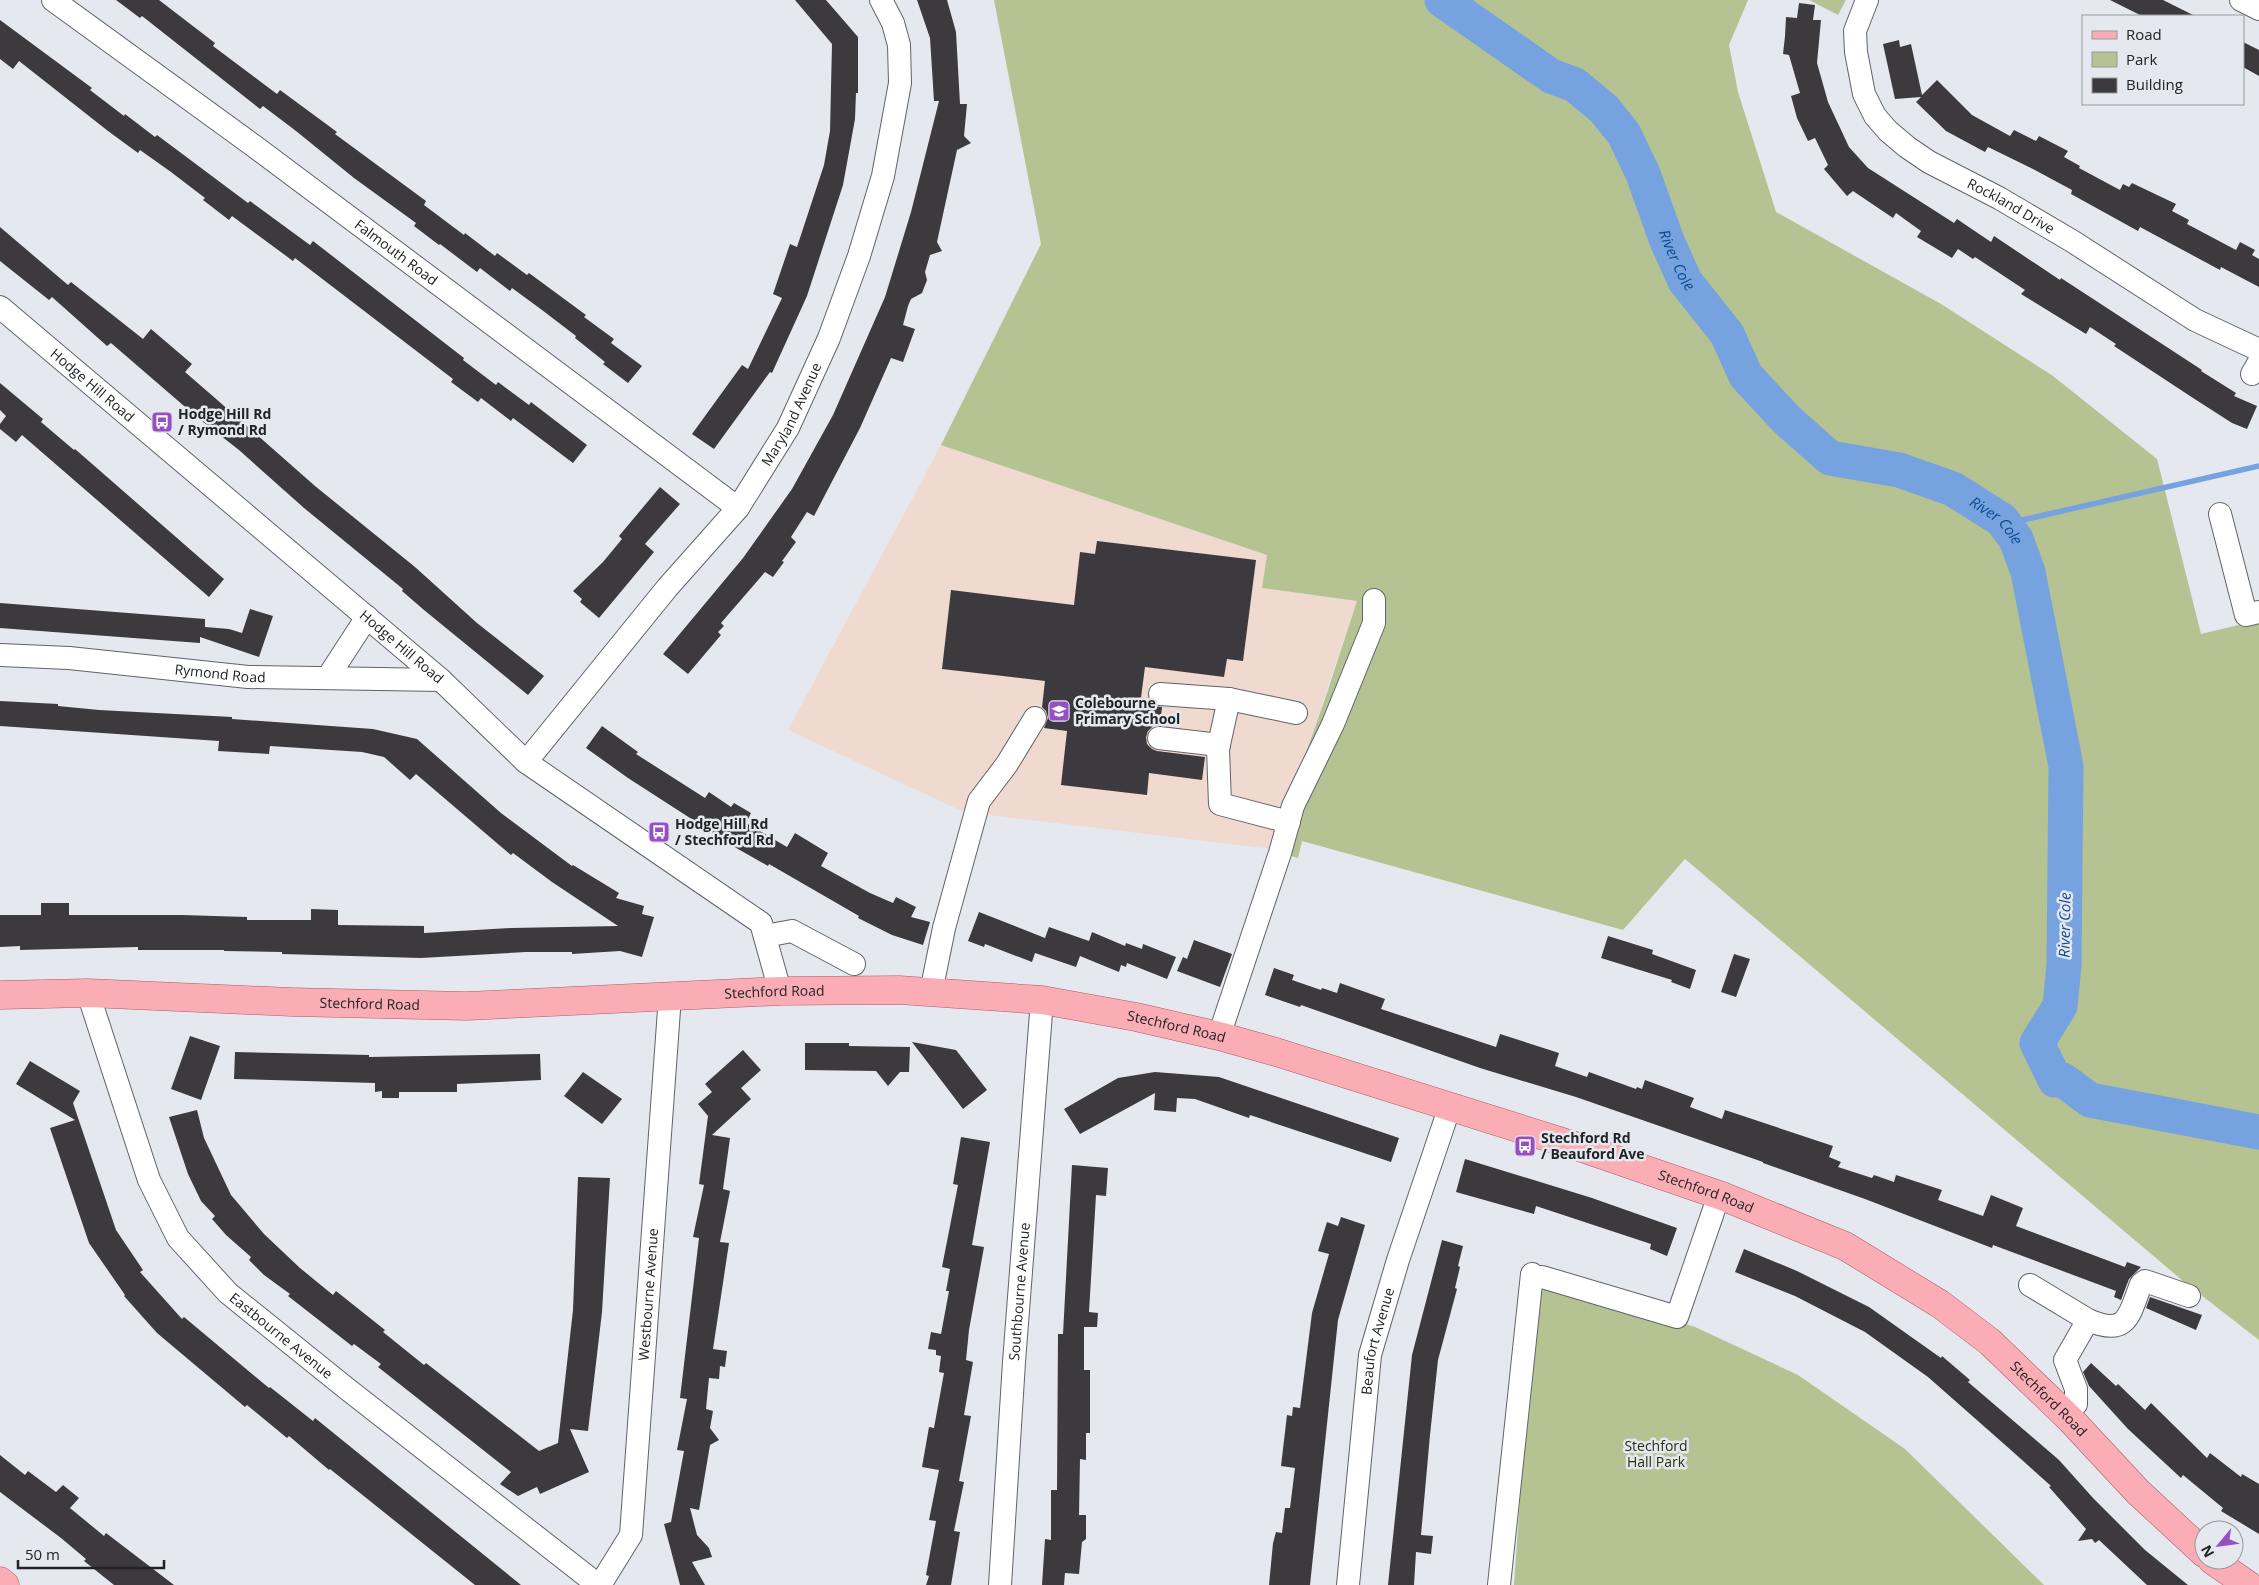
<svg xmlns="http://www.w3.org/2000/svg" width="2259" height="1585" font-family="'Open Sans',sans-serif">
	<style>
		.education { fill: #f0d9ce }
		.green { fill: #b5c292 }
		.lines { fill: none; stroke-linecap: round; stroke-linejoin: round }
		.stream { stroke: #76a2df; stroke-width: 5.5 }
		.river { stroke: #76a2df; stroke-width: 35 }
		.building { fill: #3d3a3f }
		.minor-casing { stroke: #606369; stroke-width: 24 }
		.major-casing { stroke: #ad5a63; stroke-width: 29 }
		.minor { stroke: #fff; stroke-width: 22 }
		.major { stroke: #fbadb5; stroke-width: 28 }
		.labels { text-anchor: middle; stroke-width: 5; stroke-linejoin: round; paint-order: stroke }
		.street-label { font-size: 14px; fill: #212325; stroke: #e5e8ef }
		.poi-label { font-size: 14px; font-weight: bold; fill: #212325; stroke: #e5e8ef; text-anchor: start }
		.park-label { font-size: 14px; fill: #29300f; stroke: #e5e8ef }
		.water-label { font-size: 15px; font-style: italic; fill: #0d4a91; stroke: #e5e8ef }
	</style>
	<rect width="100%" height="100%" fill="#e5e8ef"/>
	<!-- education -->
	<polygon class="education" points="941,445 1267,555 1263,588 1357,601 1273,849 981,814 949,961 929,956 964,812 788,730"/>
	<!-- green -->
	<g class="green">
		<polygon points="994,0 1748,0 1729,45 1738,92 1776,212 1941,304 2053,376 2157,459 2201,634 2259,620 2259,1340 2183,1281 1685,859 1623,930 1302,841 1298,858 1280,853 1286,809 1327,693 1357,601 1262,588 1267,555 941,445 1041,244"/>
		<polygon points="1809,0 1846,0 1838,15"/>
		<polygon points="1553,1282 1695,1327 1798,1375 1905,1449 2044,1585 1514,1585 1534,1298"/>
	</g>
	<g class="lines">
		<!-- stream -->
		<polyline class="stream" points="2005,524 2259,466"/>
		<!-- river -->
		<path class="river" id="s1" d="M1442,0L1551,76L1575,85L1604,109L1624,134L1643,174L1667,241L1685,281L1727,334L1746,376L1787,420L1830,458L1899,470L1953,489L2002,520L2016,539L2028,572L2066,766L2064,965L2060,1006L2037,1043L2055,1080H2063L2090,1100L2259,1132"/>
	</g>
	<!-- building -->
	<g class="building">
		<polygon points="116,0 159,0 215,43 213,46 277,94 280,90 337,132 335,134 426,201 424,205 464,235 465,233 495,256 497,253 527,275 529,273 586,315 584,317 614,339 611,343 642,366 628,383 603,364 605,362 575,338 576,336 542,310 512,288 510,291 480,268 477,272 440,244 439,245 414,226 416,223 354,178 296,131 263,106 260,109 142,16 140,18"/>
		<polygon points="795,0 826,0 858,37 858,93 856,93 855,119 843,185 807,296 772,373 770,372 714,449 692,434 742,365 748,369 782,298 773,294 790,244 797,247 824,165 830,131 832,44"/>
		<polygon points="917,0 947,0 956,32 960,104 967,104 964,136 971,143 957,150 937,242 942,251 930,255 925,272 927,280 922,293 911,299 908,306 903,325 915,329 903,362 891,358 860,428 814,516 807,512 791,537 796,542 782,561 784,562 773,577 765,572 721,623 724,626 718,632 721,635 688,674 663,654 743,558 792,489 833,415 885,297 911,212 939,101 934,101 930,38"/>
		<polygon points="2110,0 2163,0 2195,16 2142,16"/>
		<polygon points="1799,3 1815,5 1813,20 1821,20 1817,63 1828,102 1849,147 1868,168 1954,223 1957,219 1991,242 1994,236 2060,280 2061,278 2202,370 2201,371 2236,393 2234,396 2257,406 2247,429 2232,423 2190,396 2114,346 2116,344 2090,327 2086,334 2021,294 2025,290 1975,257 1973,259 1958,249 1952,258 1917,237 1921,231 1896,213 1893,218 1853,191 1847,196 1824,169 1828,165 1815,138 1808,141 1797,118 1791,96 1800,93 1789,55 1783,54 1785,36 1786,17 1797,18"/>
		<polygon points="0,20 92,88 90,90 124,116 125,114 155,137 157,135 248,203 250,201 310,245 313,241 464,358 463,360 496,385 498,382 529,405 531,402 587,445 573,463 513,418 511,421 481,398 478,402 451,382 453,379 295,258 293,261 232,216 229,220 203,200 205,198 171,172 140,150 138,153 108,131 19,61 13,69 0,59"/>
		<polygon points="1899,40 1900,47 1911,44 1922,95 1937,80 1972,115 2010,136 2014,130 2036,141 2039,136 2068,151 2064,157 2080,166 2079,168 2120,190 2123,184 2129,187 2132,183 2176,204 2172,211 2189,220 2187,224 2236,250 2240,242 2255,250 2252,255 2259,259 2259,287 2221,267 2220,270 2140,227 2138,231 2071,194 2072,190 2033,169 1988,147 1985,152 1946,131 1916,102 1921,97 1895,99 1883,44"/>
		<polygon points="2243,42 2259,50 2259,76 2243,67"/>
		<polygon points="0,227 68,285 71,282 143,339 151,329 192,364 185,372 215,398 315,486 415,567 477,623 544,676 528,695 424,610 402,591 403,589 304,508 239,450 198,418 111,343 107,346 52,297 49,300 0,261"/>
		<polygon points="0,383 43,419 41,422 74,450 75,449 224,579 209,597 22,435 16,442 0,429 0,424 6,416 0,410"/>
		<polygon points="660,487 680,504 645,544 654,552 599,618 580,602 582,599 573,591 603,562 622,539 619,536"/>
		<polygon points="1097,541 1256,560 1243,661 1227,659 1224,677 1145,667 1140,705 1162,707 1160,725 1153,726 1148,731 1146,737 1147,744 1152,749 1157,751 1205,757 1202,780 1149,773 1147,795 1061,785 1067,731 1044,728 1048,718 1046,711 1042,707 1045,681 942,669 951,590 1074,605 1080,552 1095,554"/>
		<polygon points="0,603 205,619 205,627 229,629 242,633 250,609 273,616 259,657 200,637 200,643 0,628"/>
		<polygon points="0,701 58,704 58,706 99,710 232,717 232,719 373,729 417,739 501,813 572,866 573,865 619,893 616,898 644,906 642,914 654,917 642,957 620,951 572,954 572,952 526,952 421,958 282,954 282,952 224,951 224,950 138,950 138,947 20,950 20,946 0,947 0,915 41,915 41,903 69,903 69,915 182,915 247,917 247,920 311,920 311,909 338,910 338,925 424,926 424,933 511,928 618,926 552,882 513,853 511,855 416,774 410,780 384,757 362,752 270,746 269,754 218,751 219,741 0,726"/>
		<polygon points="602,726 638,752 636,754 705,798 709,792 731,807 734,803 751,813 746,823 787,847 795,833 828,853 821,866 870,893 893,903 896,897 916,907 911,917 930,922 923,945 892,935 858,918 859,916 769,864 768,866 738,849 628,778 586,748"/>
		<polygon points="979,912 1045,938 1049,927 1089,941 1092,932 1125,946 1126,943 1142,949 1143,944 1176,957 1167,979 1127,963 1126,967 1121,965 1119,972 1080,956 1076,967 1035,953 1032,962 985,944 984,947 968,941"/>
		<polygon points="1608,936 1653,950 1652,954 1696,970 1690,989 1671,982 1672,980 1601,958"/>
		<polygon points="1194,940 1232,954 1220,987 1177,971 1183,957 1187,959"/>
		<polygon points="1734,954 1750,959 1736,997 1721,992"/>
		<polygon points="1274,968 1294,975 1292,980 1321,990 1322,988 1337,993 1340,983 1385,999 1381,1009 1496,1047 1500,1034 1559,1053 1555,1066 1587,1077 1589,1072 1636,1089 1637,1087 1642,1089 1645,1080 1694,1098 1690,1107 1722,1119 1725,1110 1833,1146 1829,1157 1841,1162 1838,1167 1872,1178 1874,1175 1894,1182 1896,1175 1942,1190 1938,1200 1983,1216 1991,1195 2023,1208 2016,1226 2125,1267 2127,1262 2141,1267 2129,1279 2121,1300 2114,1297 2116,1291 1993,1245 1992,1248 1865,1199 1763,1163 1763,1162 1576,1097 1480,1068 1301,1005 1300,1007 1265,995"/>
		<polygon points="190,1036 220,1046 201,1100 171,1089"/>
		<polygon points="912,1042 956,1050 987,1090 963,1109"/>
		<polygon points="805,1043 849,1043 849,1046 910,1047 909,1072 900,1072 888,1086 876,1071 805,1070"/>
		<polygon points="743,1050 761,1070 741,1088 751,1099 712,1135 730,1138 723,1189 730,1191 720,1242 729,1243 713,1349 727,1351 725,1367 720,1366 719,1379 709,1378 706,1409 713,1411 710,1428 719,1440 710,1445 699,1510 690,1508 697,1535 709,1548 712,1557 692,1562 705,1585 680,1585 664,1524 671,1522 684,1451 677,1450 687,1399 680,1398 699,1238 693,1237 704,1185 699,1184 708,1116 698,1104 712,1092 705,1084"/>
		<polygon points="235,1052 369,1055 369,1057 540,1054 541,1080 457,1084 457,1092 399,1092 399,1098 382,1098 382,1091 375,1092 375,1083 234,1079"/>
		<polygon points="30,1061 80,1091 73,1103 116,1230 143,1270 140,1272 182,1319 184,1317 269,1388 270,1387 313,1421 315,1418 521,1585 475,1585 330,1469 329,1470 289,1436 287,1438 247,1405 245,1407 157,1333 124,1296 125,1295 89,1243 50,1128 75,1120 16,1084"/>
		<polygon points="583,1072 622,1099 602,1124 564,1096"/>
		<polygon points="1155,1072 1219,1077 1399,1138 1391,1162 1250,1115 1249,1118 1195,1099 1177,1098 1176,1112 1154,1110 1155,1093 1080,1134 1064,1109 1118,1078"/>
		<polygon points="197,1110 204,1138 231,1195 264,1234 300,1268 333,1295 336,1291 385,1330 383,1332 424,1365 426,1363 539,1451 558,1443 573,1310 578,1177 610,1178 602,1312 588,1431 570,1429 589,1472 540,1494 537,1487 518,1496 500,1484 511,1472 378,1367 381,1364 354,1344 352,1346 288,1296 290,1294 264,1275 249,1260 251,1257 226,1235 212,1219 215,1216 201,1201 188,1174 169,1117"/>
		<polygon points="961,1137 990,1142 972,1245 984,1247 969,1330 966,1360 973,1362 964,1415 971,1416 959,1481 964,1482 954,1531 960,1532 951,1585 926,1585 929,1576 926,1575 936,1521 929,1520 939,1470 922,1467 929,1427 934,1428 944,1373 939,1372 941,1356 936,1355 936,1350 928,1349 931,1332 941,1334 949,1291 946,1291 950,1269 942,1267 958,1185 953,1184"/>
		<polygon points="1465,1159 1592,1198 1677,1228 1667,1256 1650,1249 1651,1244 1536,1206 1534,1214 1456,1192"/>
		<polygon points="1072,1165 1108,1168 1106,1196 1096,1195 1089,1312 1098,1313 1097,1327 1084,1327 1084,1370 1090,1370 1090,1433 1086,1433 1086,1460 1080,1459 1079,1515 1086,1515 1086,1539 1082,1542 1079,1574 1065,1573 1064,1585 1042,1585 1045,1539 1051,1540 1051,1490 1057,1490 1058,1334 1063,1334"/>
		<polygon points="1341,1217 1365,1225 1338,1320 1310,1585 1269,1585 1273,1543 1276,1532 1282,1533 1285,1508 1290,1508 1295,1468 1281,1466 1287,1415 1292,1416 1293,1407 1300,1408 1312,1313 1329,1254 1318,1251 1327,1222 1338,1226"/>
		<polygon points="1442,1240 1463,1246 1458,1266 1460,1267 1455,1288 1457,1289 1438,1360 1430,1435 1421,1535 1433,1536 1431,1554 1416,1552 1414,1585 1388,1585 1412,1355"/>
		<polygon points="1744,1249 1797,1271 1869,1307 1941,1358 1942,1356 1970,1380 1968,1382 2059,1460 2093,1498 2145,1550 2188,1585 2147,1585 2099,1540 2095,1543 2092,1539 2078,1541 2086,1529 2049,1487 2051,1486 2012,1451 1928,1377 1865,1332 1795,1296 1735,1272"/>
		<polygon points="2150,1297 2202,1315 2196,1330 2146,1308"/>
		<polygon points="2091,1363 2116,1386 2118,1384 2145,1410 2151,1403 2207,1458 2210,1453 2241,1477 2242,1474 2259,1484 2259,1534 2221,1511 2223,1508 2183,1475 2181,1478 2128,1429 2089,1386 2083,1372"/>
		<polygon points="0,1455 25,1475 28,1471 56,1492 63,1485 79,1498 70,1508 104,1536 106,1533 174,1585 114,1585 84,1561 86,1559 61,1538 0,1492"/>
	</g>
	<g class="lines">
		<!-- minor casing -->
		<g class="minor-casing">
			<g id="minor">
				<path id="s2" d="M53,0L254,146L738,508"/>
				<path id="s3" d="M1867,0L1855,31L1856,52L1864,94L1875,116L1888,131L1907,147L1929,162L1999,198L2072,241L2195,320L2259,350"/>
				<polyline points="2241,0 2259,9"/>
				<path id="s4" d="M0,307L441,680L526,762L761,923L780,991"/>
				<polyline points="2252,374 2259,362"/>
				<polyline points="2220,514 2246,615 2259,612"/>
				<path id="s5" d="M0,655L69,658L248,677L441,680"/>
				<polyline points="328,677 367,617"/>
				<polyline points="1160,694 1229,699"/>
				<polyline points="1159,738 1219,745"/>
				<path id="s6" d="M526,762L667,588L738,508L788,428L829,338L859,256L883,176L900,83L899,45L893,23L881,0"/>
				<polyline points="1289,822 1220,804 1218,749 1229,699 1296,713"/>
				<polyline points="765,936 792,931 854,964"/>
				<polyline points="931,992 944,928 979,801 1007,764 1035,718"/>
				<path id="s7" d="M88,993L149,1180L178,1238L228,1293L346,1388L598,1585"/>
				<polyline points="1219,1036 1280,853 1293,806 1333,724 1374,623 1374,600"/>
				<polyline points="1542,1277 1677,1317 1719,1195"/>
				<polyline points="2030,1285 2088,1320"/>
				<path d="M2065,1415L2076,1404V1389L2065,1360L2088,1320C2127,1337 2129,1316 2141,1284L2145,1281L2189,1296"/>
				<path id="s8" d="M600,1585L631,1535L670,996"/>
				<path id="s9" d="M1000,1585L1014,1362L1042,1000"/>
				<path id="s10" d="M1348,1585L1370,1355L1398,1260L1450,1106"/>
				<polyline points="1499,1585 1532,1274"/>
			</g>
		</g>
		<!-- major casing -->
		<g class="major-casing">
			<g id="major">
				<path id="s11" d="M0,995L88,993L291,1002L467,1006L780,991L899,990L1042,1000L1136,1017L1219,1036L1276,1052L1585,1149L1722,1196L1845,1246L1940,1304L1990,1342L2071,1420L2138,1492L2204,1553"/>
				<polyline points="2212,1560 2248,1585"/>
				<polyline points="0,1581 5,1585"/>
			</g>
		</g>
		<!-- minor -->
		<use href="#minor" class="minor"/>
		<!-- major -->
		<use href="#major" class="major"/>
	</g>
	<!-- icons -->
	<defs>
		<g id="bus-square" transform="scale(1.125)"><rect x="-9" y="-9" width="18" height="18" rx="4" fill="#954fc3" stroke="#e5e8ef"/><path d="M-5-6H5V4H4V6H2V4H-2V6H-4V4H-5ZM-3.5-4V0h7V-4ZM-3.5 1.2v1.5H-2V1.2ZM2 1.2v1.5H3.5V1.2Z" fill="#fff"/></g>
		<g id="school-square" transform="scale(1.125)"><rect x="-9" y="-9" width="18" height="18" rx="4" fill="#954fc3" stroke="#e5e8ef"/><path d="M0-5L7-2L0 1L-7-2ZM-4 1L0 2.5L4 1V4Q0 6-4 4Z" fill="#fff"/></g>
	</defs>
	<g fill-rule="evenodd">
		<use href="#bus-square" x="162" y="422"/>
		<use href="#school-square" x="1059" y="711"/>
		<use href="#bus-square" x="659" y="832"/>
		<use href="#bus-square" x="1525" y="1146"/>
	</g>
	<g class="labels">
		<!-- street labels -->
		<g class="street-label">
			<text dy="5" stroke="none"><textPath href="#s3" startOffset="286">Rockland Drive</textPath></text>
			<text dy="5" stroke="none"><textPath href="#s2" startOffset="426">Falmouth Road</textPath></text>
			<text dy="5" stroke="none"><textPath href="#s4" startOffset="121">Hodge Hill Road</textPath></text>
			<text dy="5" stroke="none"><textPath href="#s6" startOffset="439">Maryland Avenue</textPath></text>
			<text dy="5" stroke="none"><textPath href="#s4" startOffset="526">Hodge Hill Road</textPath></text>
			<text dy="5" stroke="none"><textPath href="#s5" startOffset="221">Rymond Road</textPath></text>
			<text dy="5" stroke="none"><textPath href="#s11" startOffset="775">Stechford Road</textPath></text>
			<text dy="5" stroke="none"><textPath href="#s11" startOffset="370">Stechford Road</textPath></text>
			<text dy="5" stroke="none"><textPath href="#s11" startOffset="1180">Stechford Road</textPath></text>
			<text dy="5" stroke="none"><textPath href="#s11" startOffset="1735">Stechford Road</textPath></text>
			<text dy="5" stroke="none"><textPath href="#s9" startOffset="294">Southbourne Avenue</textPath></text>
			<text dy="5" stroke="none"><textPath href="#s8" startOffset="300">Westbourne Avenue</textPath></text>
			<text dy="5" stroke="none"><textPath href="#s7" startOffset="404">Eastbourne Avenue</textPath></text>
			<text dy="5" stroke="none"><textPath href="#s10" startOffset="246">Beaufort Avenue</textPath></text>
			<text dy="5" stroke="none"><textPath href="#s11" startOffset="2140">Stechford Road</textPath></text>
		</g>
		<!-- poi labels -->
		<g class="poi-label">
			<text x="178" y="419">Hodge Hill Rd<tspan x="178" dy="16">/ Rymond Rd</tspan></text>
			<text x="1075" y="708">Colebourne<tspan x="1075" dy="16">Primary School</tspan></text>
			<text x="675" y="829">Hodge Hill Rd<tspan x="675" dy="16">/ Stechford Rd</tspan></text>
			<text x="1541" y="1143">Stechford Rd<tspan x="1541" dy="16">/ Beauford Ave</tspan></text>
		</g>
		<!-- park labels -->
		<g class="park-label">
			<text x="1656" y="1451">Stechford<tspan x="1656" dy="16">Hall Park</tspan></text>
		</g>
		<!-- water labels -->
		<g class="water-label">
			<text dy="5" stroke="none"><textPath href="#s1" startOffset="365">River Cole</textPath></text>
			<text dy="5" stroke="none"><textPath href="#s1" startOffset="800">River Cole</textPath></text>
			<text transform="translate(2065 925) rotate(-89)" y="5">River Cole</text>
		</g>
	</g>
	<!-- legend -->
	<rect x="2082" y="15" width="162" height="90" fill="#e5e8ef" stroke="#97999e"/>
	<rect x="2092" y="31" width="25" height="8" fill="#fbadb5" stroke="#97999e"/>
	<text x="2126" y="40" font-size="15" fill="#212325">Road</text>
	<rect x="2092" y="52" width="25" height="15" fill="#b5c292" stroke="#97999e"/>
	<text x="2126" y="65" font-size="15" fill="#212325">Park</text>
	<rect x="2092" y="78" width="25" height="15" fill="#3d3a3f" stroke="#97999e"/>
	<text x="2126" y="90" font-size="15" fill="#212325">Building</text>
	<!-- north arrow -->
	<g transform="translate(2219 1545) rotate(241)"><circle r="24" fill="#e5e8ef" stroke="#97999e"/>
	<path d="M0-4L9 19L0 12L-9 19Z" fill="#954fc3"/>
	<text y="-8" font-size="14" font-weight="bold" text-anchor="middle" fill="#212325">N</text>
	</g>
	<!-- scale -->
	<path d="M18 1560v8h146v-8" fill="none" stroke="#212325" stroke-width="2.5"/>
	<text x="25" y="1560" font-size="15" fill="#212325" stroke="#e5e8ef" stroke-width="4" paint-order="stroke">50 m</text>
</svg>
